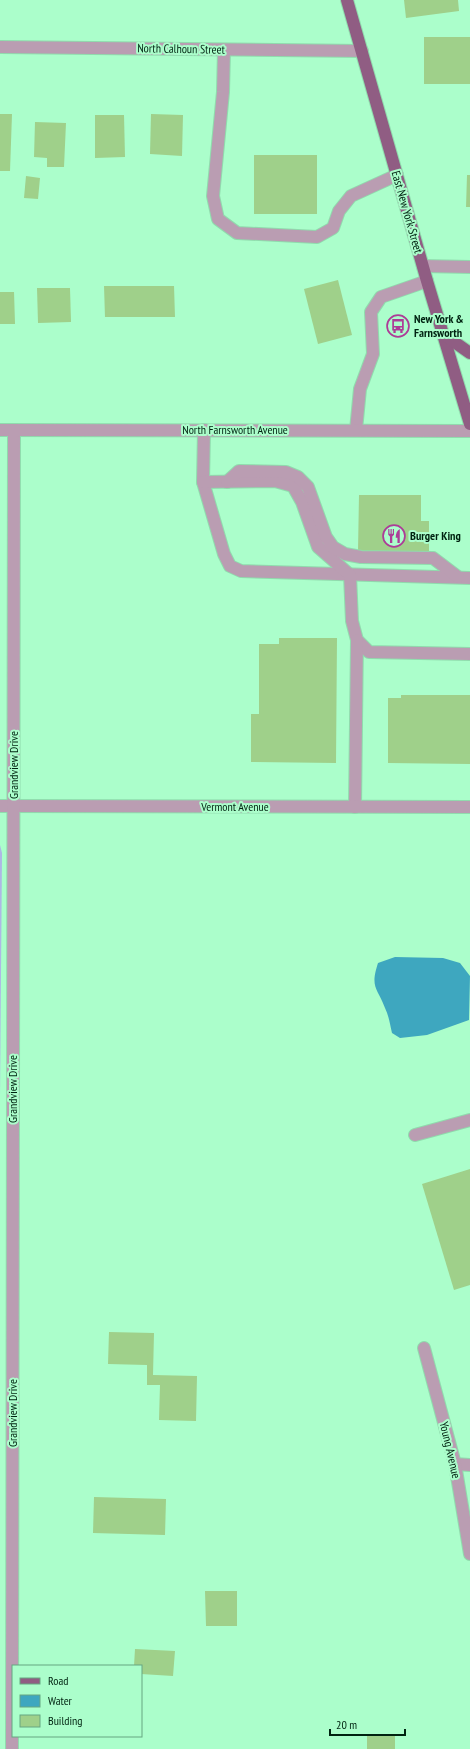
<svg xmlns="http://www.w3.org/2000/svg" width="470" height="1749" font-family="'PT Sans Narrow',sans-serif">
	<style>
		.green { fill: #aeb7e4 }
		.water { fill: #3ea7bf }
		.building { fill: #9fd08a }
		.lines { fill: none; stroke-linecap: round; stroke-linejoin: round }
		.service-casing { stroke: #90dbad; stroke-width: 14 }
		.minor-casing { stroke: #90dbad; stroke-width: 14 }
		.tertiary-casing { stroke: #90dbad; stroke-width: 14 }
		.primary-casing { stroke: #90dbad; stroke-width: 14 }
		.service { stroke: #ba9db2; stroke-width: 12 }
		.minor { stroke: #ba9db2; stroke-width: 12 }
		.tertiary { stroke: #ba9db2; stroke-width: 12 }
		.primary { stroke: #905d83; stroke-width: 12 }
		.labels { text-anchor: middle; stroke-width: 4; stroke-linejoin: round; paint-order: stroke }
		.street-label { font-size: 12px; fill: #002311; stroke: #abfecb }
		.poi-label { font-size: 12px; font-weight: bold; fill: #002311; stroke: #abfecb; text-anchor: start }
	</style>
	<rect width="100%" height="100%" fill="#abfecb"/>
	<!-- green -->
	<polygon class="green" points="0,845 2,853 0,1098"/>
	<!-- water -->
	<path class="water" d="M395,957L443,958L460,963L470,976L469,1020L427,1035L400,1038L392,1033C390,1025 389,1016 385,1008C377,987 370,988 378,963Z"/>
	<!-- building -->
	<g class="building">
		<polygon points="404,0 458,0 459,11 406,18"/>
		<rect x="424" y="37" width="46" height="47"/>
		<polygon points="0,114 12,114 10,171 0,171"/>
		<polygon points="151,114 183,115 182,156 150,154"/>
		<polygon points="95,115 124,115 125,157 95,158"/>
		<polygon points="35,122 66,123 64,167 47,167 47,158 34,157"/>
		<rect x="254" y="155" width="63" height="59"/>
		<polygon points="467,175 470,175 470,207 466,207"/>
		<polygon points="26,176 40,178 38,199 24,198"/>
		<polygon points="338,280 352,335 318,344 304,289"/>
		<polygon points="104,286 174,286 175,317 105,317"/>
		<polygon points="37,288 70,288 71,322 38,323"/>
		<polygon points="0,292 14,292 15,324 0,324"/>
		<polygon points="359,495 421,495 421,521 429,521 429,552 358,551"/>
		<polygon points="279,638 337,638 336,763 251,762 251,714 259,714 259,644 279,644"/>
		<polygon points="401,695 470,695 470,764 388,763 388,698 401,698"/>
		<polygon points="470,1169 470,1285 454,1290 422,1184"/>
		<polygon points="109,1332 154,1333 153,1375 197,1376 196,1421 159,1420 160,1385 147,1385 147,1365 108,1364"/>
		<polygon points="94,1497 166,1499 165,1535 93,1533"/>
		<polygon points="205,1591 237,1591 237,1626 206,1626"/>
		<polygon points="135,1649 175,1651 173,1676 141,1674 141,1666 134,1666"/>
		<rect x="367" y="1735" width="28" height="14"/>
	</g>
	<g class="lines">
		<!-- service casing -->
		<g class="service-casing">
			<g id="service">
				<polyline points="224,50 223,92 213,196 218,219 237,233 317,237 333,228 339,211 351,196 397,175"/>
				<polyline points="423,266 470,267"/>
				<polyline points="204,430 203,482 224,554 230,566 241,571 470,578"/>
				<polyline points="356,430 360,389 373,354 371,312 381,297 427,281"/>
				<polyline points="203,482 275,481 293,486 302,502 318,547 350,575 352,621 357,640 369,652 470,654"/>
				<polyline points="227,482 239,471 286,472 298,477 308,487 326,537 333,547 345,554 361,557 433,558 458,577"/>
				<polyline points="355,807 357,640"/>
				<polyline points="415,1135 470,1120"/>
				<polyline points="455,1464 470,1465"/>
			</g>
		</g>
		<!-- minor casing -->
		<g class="minor-casing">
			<g id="minor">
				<polyline points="0,47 362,51"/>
				<polyline points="0,806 470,807"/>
				<polyline points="424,1348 455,1464 470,1554"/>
				<polyline points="12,1749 14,430"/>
			</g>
		</g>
		<!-- tertiary casing -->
		<g class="tertiary-casing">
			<polyline id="tertiary" points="0,430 470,431"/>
		</g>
		<!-- primary casing -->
		<g class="primary-casing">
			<g id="primary">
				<polyline points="347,0 427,281 470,424"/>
				<polyline points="443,334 470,353"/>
			</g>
		</g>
		<!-- service -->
		<use href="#service" class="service"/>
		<!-- minor -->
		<use href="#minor" class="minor"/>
		<!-- tertiary -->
		<use href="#tertiary" class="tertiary"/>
		<!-- primary -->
		<use href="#primary" class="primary"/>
	</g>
	<!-- icons -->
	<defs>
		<g id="bus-ring" transform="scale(1.15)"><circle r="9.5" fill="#abfecb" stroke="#ad3c97" stroke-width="1.5"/><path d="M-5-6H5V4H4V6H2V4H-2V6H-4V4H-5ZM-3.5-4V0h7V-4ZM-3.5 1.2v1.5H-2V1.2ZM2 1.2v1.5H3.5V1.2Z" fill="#ad3c97"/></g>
		<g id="restaurant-ring" transform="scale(1.15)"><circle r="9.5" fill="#abfecb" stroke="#ad3c97" stroke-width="1.5"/><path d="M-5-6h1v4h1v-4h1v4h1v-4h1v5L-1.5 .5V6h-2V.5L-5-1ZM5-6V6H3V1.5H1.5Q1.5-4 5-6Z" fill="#ad3c97"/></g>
	</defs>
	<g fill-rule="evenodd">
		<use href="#bus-ring" x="398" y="326"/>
		<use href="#restaurant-ring" x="394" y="536"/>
	</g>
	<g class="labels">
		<!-- street labels -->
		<g class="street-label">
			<text transform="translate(181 49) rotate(1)" y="4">North Calhoun Street</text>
			<text transform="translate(407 212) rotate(74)" y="4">East New York Street</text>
			<text x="235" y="434">North Farnsworth Avenue</text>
			<text transform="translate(14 765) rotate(-90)" y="4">Grandview Drive</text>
			<text x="235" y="811">Vermont Avenue</text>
			<text transform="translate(13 1089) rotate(-90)" y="4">Grandview Drive</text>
			<text transform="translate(13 1413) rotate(-90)" y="4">Grandview Drive</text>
			<text transform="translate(450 1450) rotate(77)" y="4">Young Avenue</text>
		</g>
		<!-- poi labels -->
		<g class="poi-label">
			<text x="414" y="323">New York &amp;<tspan x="414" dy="14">Farnsworth</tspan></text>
			<text x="410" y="540">Burger King</text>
		</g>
	</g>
	<!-- legend -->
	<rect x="12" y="1665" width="130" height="72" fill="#abfecb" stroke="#67a681"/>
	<rect x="20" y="1678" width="20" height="6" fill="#905d83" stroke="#67a681"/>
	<text x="48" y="1685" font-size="12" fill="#002311">Road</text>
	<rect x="20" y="1695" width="20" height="12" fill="#3ea7bf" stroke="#67a681"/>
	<text x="48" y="1705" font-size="12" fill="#002311">Water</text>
	<rect x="20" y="1715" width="20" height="12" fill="#9fd08a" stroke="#67a681"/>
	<text x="48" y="1725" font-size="12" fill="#002311">Building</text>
	<!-- scale -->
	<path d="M330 1729v6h75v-6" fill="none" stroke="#002311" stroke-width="2"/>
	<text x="336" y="1729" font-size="12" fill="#002311" stroke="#abfecb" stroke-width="3" paint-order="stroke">20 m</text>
</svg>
